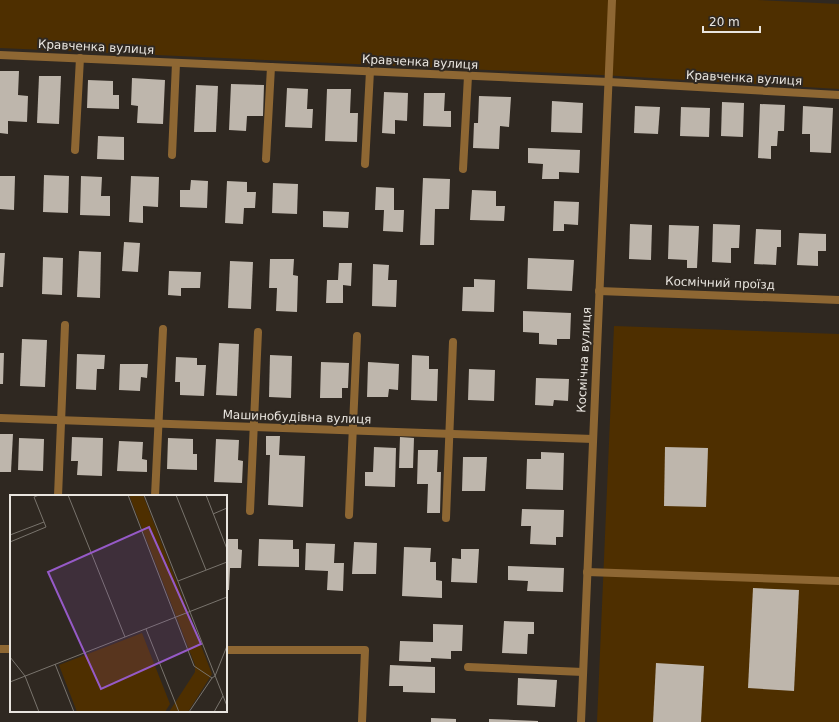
<svg xmlns="http://www.w3.org/2000/svg" width="839" height="722" font-family="'DejaVu Sans',sans-serif">
	<style>
		.green { fill: #4e2f00 }
		.building { fill: #beb6ac }
		.lines { fill: none; stroke-linecap: round; stroke-linejoin: round }
		.lane { stroke: #8e6733; stroke-width: 8 }
		.street { stroke: #8e6733; stroke-width: 8 }
		.labels { text-anchor: middle; stroke-width: 4; stroke-linejoin: round; paint-order: stroke }
		.street-label { font-size: 12px; fill: #e9e5df; stroke: #2f2821 }
		.inset-road { fill: none; stroke: #79746d; stroke-width: 1 }
		.view { fill: #965ac7; fill-opacity: 0.15; stroke: #965ac7; stroke-width: 2 }
		.inset-edge { fill: none; stroke: #e9e5df; stroke-width: 2 }
	</style>
	<rect width="100%" height="100%" fill="#2f2821"/>
	<!-- green -->
	<g class="green">
		<polygon points="0,0 757,0 839,4 839,89 601,75 0,48"/>
		<polygon points="614,326 839,334 839,722 597,722"/>
	</g>
	<!-- building -->
	<g class="building">
		<polygon points="0,71 19,71 18,95 28,96 27,122 8,121 8,134 0,133"/>
		<polygon points="39,76 61,76 59,124 37,123"/>
		<polygon points="132,78 165,80 163,124 137,123 138,106 131,105"/>
		<polygon points="88,80 113,81 113,95 119,95 119,109 87,108"/>
		<polygon points="231,84 264,85 263,116 247,116 246,131 229,130"/>
		<polygon points="196,85 218,86 216,132 194,132"/>
		<polygon points="287,88 308,89 307,109 313,109 312,128 285,127"/>
		<polygon points="327,89 351,89 350,113 358,113 357,142 325,141"/>
		<polygon points="384,92 408,93 407,121 395,120 395,134 382,133"/>
		<polygon points="424,93 445,93 444,111 451,111 451,127 423,126"/>
		<polygon points="479,96 511,97 509,127 500,126 499,149 473,148 474,123 478,123"/>
		<polygon points="552,101 583,103 582,133 551,132"/>
		<polygon points="722,102 744,103 743,137 721,136"/>
		<polygon points="760,104 785,105 784,131 778,131 777,146 771,146 771,159 758,158"/>
		<polygon points="635,106 660,107 658,134 634,133"/>
		<polygon points="803,106 833,108 831,153 810,152 810,134 802,134"/>
		<polygon points="681,107 710,108 709,137 680,136"/>
		<polygon points="98,136 124,137 124,160 97,159"/>
		<polygon points="528,148 580,150 579,173 559,172 559,179 542,179 543,164 528,163"/>
		<polygon points="44,175 69,176 68,213 43,212"/>
		<polygon points="0,176 15,176 14,210 0,209"/>
		<polygon points="81,176 102,177 101,196 110,196 110,216 80,215"/>
		<polygon points="131,176 159,177 158,207 143,206 143,223 129,222"/>
		<polygon points="423,178 450,179 449,209 435,209 434,245 420,245"/>
		<polygon points="191,180 208,181 207,208 180,207 180,190 190,190"/>
		<polygon points="227,181 247,182 247,192 256,192 255,208 244,208 243,224 225,223"/>
		<polygon points="273,183 298,184 297,214 272,213"/>
		<polygon points="376,187 394,188 394,210 404,210 403,232 383,231 384,210 375,210"/>
		<polygon points="472,190 496,191 496,206 505,206 504,221 470,220"/>
		<polygon points="554,201 579,202 578,225 564,224 564,231 553,231"/>
		<polygon points="323,211 349,212 348,228 323,227"/>
		<polygon points="630,224 652,225 651,260 629,259"/>
		<polygon points="713,224 740,225 739,248 731,248 731,263 712,262"/>
		<polygon points="669,225 699,226 697,268 687,268 687,260 668,259"/>
		<polygon points="756,229 781,230 781,247 777,247 776,265 754,264"/>
		<polygon points="799,233 826,234 826,251 818,251 818,266 797,265"/>
		<polygon points="124,242 140,243 138,272 122,271"/>
		<polygon points="79,251 101,252 100,298 77,297"/>
		<polygon points="0,253 5,253 3,287 0,287"/>
		<polygon points="43,257 63,258 62,295 42,294"/>
		<polygon points="528,258 574,260 572,291 527,289"/>
		<polygon points="270,259 294,259 293,275 298,276 297,312 276,311 277,288 269,288"/>
		<polygon points="230,261 253,262 251,309 228,308"/>
		<polygon points="339,263 352,263 351,286 343,285 343,303 326,303 327,280 338,280"/>
		<polygon points="373,264 389,265 388,280 397,280 396,307 372,306"/>
		<polygon points="169,271 201,272 200,288 181,288 181,296 168,295"/>
		<polygon points="474,279 495,280 494,312 462,311 463,287 474,287"/>
		<polygon points="523,311 571,313 570,339 557,339 557,345 539,344 539,333 523,332"/>
		<polygon points="22,339 47,340 45,387 20,386"/>
		<polygon points="219,343 239,344 237,396 216,395"/>
		<polygon points="0,353 4,353 3,384 0,384"/>
		<polygon points="77,354 105,355 104,369 97,369 96,390 76,389"/>
		<polygon points="270,355 292,356 291,398 269,397"/>
		<polygon points="412,355 429,356 429,369 438,369 437,401 411,400"/>
		<polygon points="176,357 197,358 197,365 206,365 204,396 180,395 180,382 175,382"/>
		<polygon points="321,362 349,363 348,388 342,388 342,398 320,398"/>
		<polygon points="368,362 399,364 398,390 389,389 388,397 367,397"/>
		<polygon points="120,364 148,364 147,378 141,377 140,391 119,390"/>
		<polygon points="469,369 495,370 494,401 468,400"/>
		<polygon points="536,378 569,379 568,401 554,400 553,406 535,405"/>
		<polygon points="0,434 13,434 11,472 0,472"/>
		<polygon points="266,436 280,436 279,455 305,456 303,507 268,505 270,455 266,455"/>
		<polygon points="72,437 103,438 102,476 77,475 78,461 71,461"/>
		<polygon points="400,437 414,438 413,468 399,468"/>
		<polygon points="19,438 44,439 43,471 18,470"/>
		<polygon points="168,438 193,439 193,454 197,454 197,470 167,469"/>
		<polygon points="216,439 239,440 238,460 243,461 242,483 214,482"/>
		<polygon points="119,441 143,442 142,459 147,460 147,472 117,471"/>
		<polygon points="374,447 396,448 395,487 365,486 365,472 373,472"/>
		<polygon points="665,447 708,448 706,507 664,506"/>
		<polygon points="418,450 438,450 437,472 441,472 440,513 427,513 428,484 417,484"/>
		<polygon points="541,452 564,453 563,490 526,489 527,459 541,459"/>
		<polygon points="463,457 487,457 485,491 462,491"/>
		<polygon points="522,509 564,510 563,537 556,537 556,545 530,544 531,526 521,526"/>
		<polygon points="226,539 238,539 238,549 242,550 241,568 230,568 229,590 226,590"/>
		<polygon points="259,539 293,540 293,549 299,549 299,567 258,566"/>
		<polygon points="354,542 377,543 376,574 352,574"/>
		<polygon points="306,543 335,544 334,563 344,563 343,591 327,590 328,571 305,570"/>
		<polygon points="404,547 431,548 430,562 436,562 436,580 442,581 442,598 402,596"/>
		<polygon points="461,549 479,549 477,583 451,582 452,558 461,559"/>
		<polygon points="508,566 564,568 563,592 527,591 528,581 508,580"/>
		<polygon points="753,588 799,590 794,691 748,688"/>
		<polygon points="504,621 534,622 534,634 528,634 527,654 502,653"/>
		<polygon points="433,624 463,625 462,651 451,651 451,659 431,658 431,662 399,661 400,641 433,642"/>
		<polygon points="656,663 704,666 701,722 653,722"/>
		<polygon points="390,665 435,667 435,693 403,692 403,686 389,686"/>
		<polygon points="518,678 557,680 555,707 517,705"/>
		<polygon points="431,718 456,719 456,722 431,722"/>
		<polygon points="489,719 538,721 538,722 489,722"/>
	</g>
	<g class="lines">
		<!-- lane -->
		<g class="lane">
			<polyline points="75,150 80,58"/>
			<polyline points="172,155 176,63"/>
			<polyline points="266,159 271,67"/>
			<polyline points="365,164 370,71"/>
			<polyline points="463,169 468,76"/>
			<polyline points="58,496 65,325"/>
			<polyline points="155,496 163,329"/>
			<polyline points="250,511 258,332"/>
			<polyline points="349,515 357,336"/>
			<polyline points="446,518 453,342"/>
			<polyline points="587,572 839,581"/>
			<polyline points="0,649 11,649"/>
			<polyline points="226,650 365,650 362,722"/>
			<polyline points="468,667 583,672"/>
		</g>
		<!-- street -->
		<g class="street">
			<polyline points="0,55 609,82 839,95"/>
			<polyline points="599,291 839,300"/>
			<polyline points="0,418 593,439"/>
			<polyline points="581,722 612,0"/>
		</g>
	</g>
	<g class="labels">
		<!-- street labels -->
		<g class="street-label">
			<text transform="translate(96 47) rotate(3)" y="4">Кравченка вулиця</text>
			<text transform="translate(420 62) rotate(3)" y="4">Кравченка вулиця</text>
			<text transform="translate(744 78) rotate(3)" y="4">Кравченка вулиця</text>
			<text transform="translate(720 283) rotate(2)" y="4">Космічний проїзд</text>
			<text transform="translate(584 360) rotate(-87)" y="4">Космічна вулиця</text>
			<text transform="translate(297 417) rotate(2)" y="4">Машинобудівна вулиця</text>
		</g>
	</g>
	<!-- overview -->
	<g transform="translate(10 495)">
		<rect width="217" height="217" fill="#2f2821"/>
		<path d="M119,0H133L202,179L178,217H159L185,177V170ZM132,138L160,209L155,217H67L49,170Z" fill="#4e2f00"/>
		<path class="inset-road" d="M58,0L115,142M118,0L184,171L202,183M134,0L217,211M166,0L196,75M196,0L217,54M203,19L217,13M0,40L34,27M0,47L36,32L24,2L29,0M168,86L217,67M136,134L169,217M0,162L15,181L29,217M45,169L64,217M0,187L217,102M179,217L202,183L205,181L217,151M204,217L213,201"/>
		<path class="view" d="M139,32L191,149L91,194L38,77Z"/>
		<rect width="217" height="217" class="inset-edge"/>
	</g>
	<!-- scale -->
	<path d="M703 26v6h57v-6" fill="none" stroke="#e9e5df" stroke-width="2"/>
	<text x="709" y="26" font-size="12" fill="#e9e5df" stroke="#2f2821" stroke-width="3" paint-order="stroke">20 m</text>
</svg>
